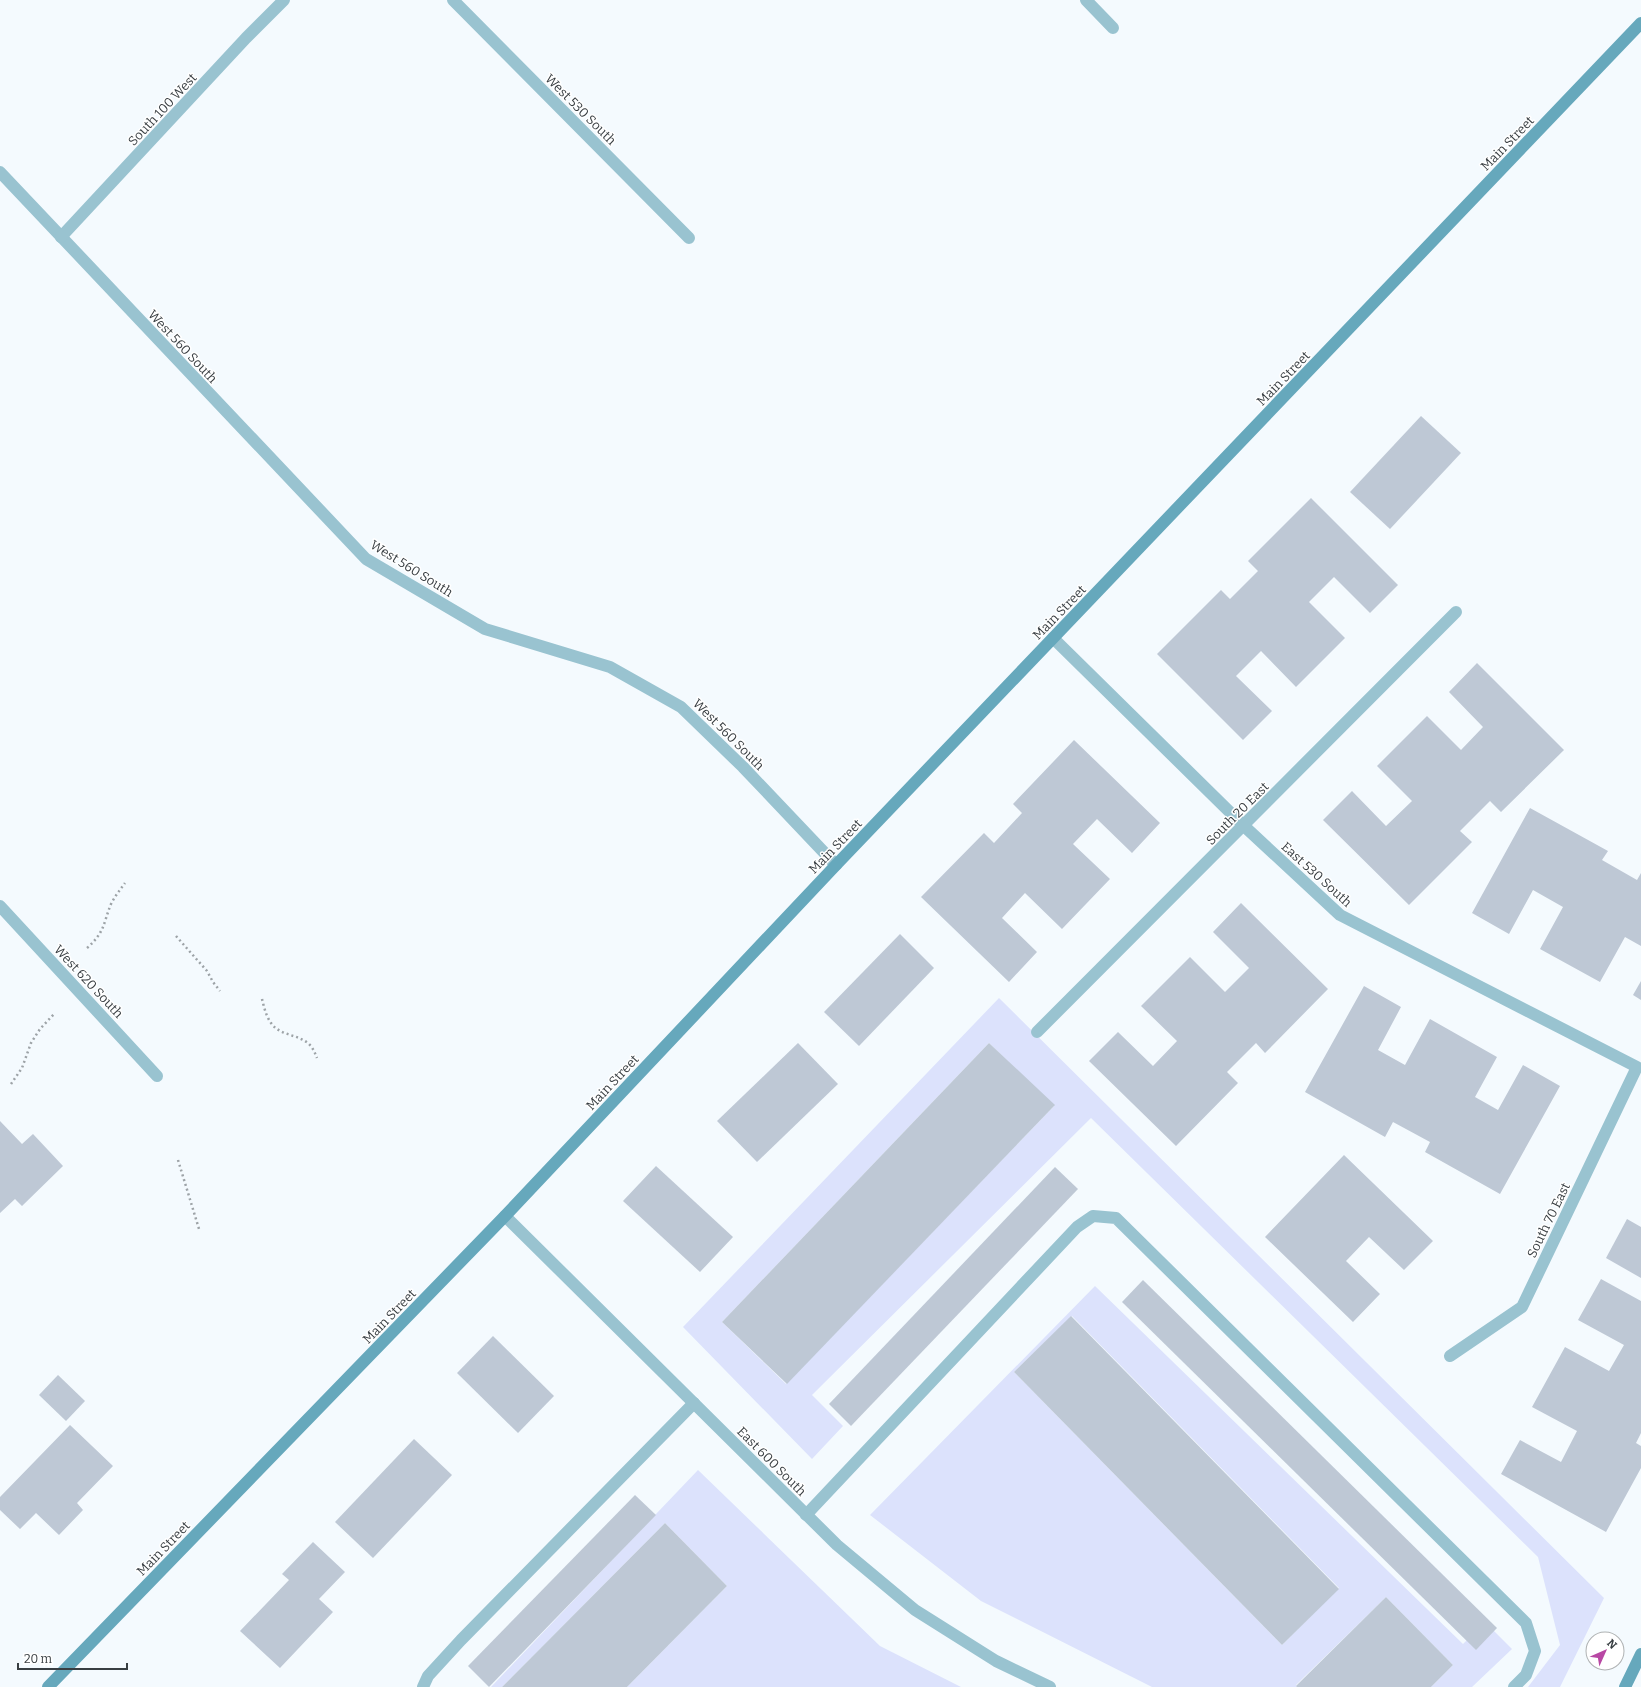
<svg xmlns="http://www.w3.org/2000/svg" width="1641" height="1687" font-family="Bitter,serif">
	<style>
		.green { fill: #dce2fc; fill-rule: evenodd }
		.building { fill: #bec8d5 }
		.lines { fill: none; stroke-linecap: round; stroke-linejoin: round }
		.path { stroke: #9da3a7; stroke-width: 2.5; stroke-dasharray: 2 3; stroke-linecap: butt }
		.lane { stroke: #99c3d0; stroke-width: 12 }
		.street { stroke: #99c3d0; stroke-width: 12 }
		.secondary { stroke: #66a8bc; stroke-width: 12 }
		.labels { text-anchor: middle; stroke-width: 3; stroke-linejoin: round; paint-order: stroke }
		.street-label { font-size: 13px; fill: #383e42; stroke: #fff }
	</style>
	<rect width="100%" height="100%" fill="#f4fafe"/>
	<!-- green -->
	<g class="green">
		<path d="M999,998L1604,1598L1560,1687H1528L1560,1645L1538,1557L1091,1118L812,1395L843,1426L812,1459L683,1327ZM989,1043L1054,1106L786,1384L722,1322Z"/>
		<path d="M1095,1286L1463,1644L1485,1622L1512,1649L1472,1687H1431L1453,1665L1386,1597L1296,1685L1297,1687H1152L981,1601L870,1515ZM1072,1316L1339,1588L1282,1645L1014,1372Z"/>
		<polygon points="698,1470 880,1646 961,1687 627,1687 727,1586 665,1523 502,1687 491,1687"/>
	</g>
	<!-- building -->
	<g class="building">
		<polygon points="1421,416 1461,453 1390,529 1350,492"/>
		<polygon points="1311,498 1398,585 1370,613 1334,577 1309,602 1345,638 1296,687 1261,651 1236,676 1272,711 1243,740 1157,654 1221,590 1230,599 1258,571 1248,561"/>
		<polygon points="1477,663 1564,750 1501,812 1490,801 1460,831 1472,842 1409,905 1323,820 1352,791 1386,826 1412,801 1377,766 1427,716 1461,750 1483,727 1449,692"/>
		<polygon points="1074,740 1160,823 1132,853 1097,819 1073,844 1110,879 1062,929 1025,893 1002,918 1037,952 1009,982 921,897 984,833 994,843 1022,813 1013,804"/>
		<polygon points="1530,808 1608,851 1602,860 1637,880 1641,873 1641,946 1625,937 1600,982 1540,949 1563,907 1533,890 1509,934 1472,913"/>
		<polygon points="1241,903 1328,989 1265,1053 1256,1043 1227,1072 1238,1083 1176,1146 1089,1061 1118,1032 1153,1066 1177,1041 1141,1006 1190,957 1225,992 1249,968 1213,932"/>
		<polygon points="900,934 934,968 859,1046 824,1012"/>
		<polygon points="1641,981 1641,1000 1633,995"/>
		<polygon points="1364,986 1401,1007 1378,1050 1405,1065 1430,1019 1497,1057 1475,1097 1498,1110 1523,1065 1560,1086 1500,1194 1425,1152 1430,1142 1393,1122 1385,1137 1305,1092"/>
		<polygon points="798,1043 838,1084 757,1162 717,1121"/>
		<polygon points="989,1043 1055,1105 787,1384 722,1322"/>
		<polygon points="0,1121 22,1144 33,1134 63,1166 22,1206 15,1199 0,1213"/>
		<polygon points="1344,1155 1433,1241 1404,1270 1369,1237 1346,1261 1380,1294 1353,1322 1265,1237"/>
		<polygon points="656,1166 733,1237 700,1272 623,1201"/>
		<polygon points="1055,1167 1078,1189 851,1426 829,1404"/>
		<polygon points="1627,1219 1641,1227 1641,1278 1606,1258"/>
		<polygon points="1601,1279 1641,1301 1641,1433 1636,1443 1641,1446 1641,1468 1606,1532 1501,1474 1520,1440 1561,1462 1577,1431 1532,1407 1565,1347 1609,1371 1624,1345 1578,1320"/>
		<polygon points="1143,1280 1497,1628 1476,1650 1122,1302"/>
		<polygon points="1071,1316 1339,1589 1282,1645 1014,1372"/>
		<polygon points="493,1336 554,1396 518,1433 457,1373"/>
		<polygon points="58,1375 85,1401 66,1421 39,1395"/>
		<polygon points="70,1425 113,1466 77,1503 83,1510 59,1535 36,1513 20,1529 0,1510 0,1497"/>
		<polygon points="414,1439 452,1475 373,1558 335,1522"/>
		<polygon points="635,1495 656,1515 489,1687 468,1666"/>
		<polygon points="665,1523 727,1586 627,1687 502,1687"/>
		<polygon points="313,1542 345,1572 319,1599 333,1612 280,1668 240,1631 289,1580 282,1574"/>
		<polygon points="1386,1597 1453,1665 1431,1687 1297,1687 1296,1686"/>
	</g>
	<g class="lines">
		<!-- path -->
		<g class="path">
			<polyline points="176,936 207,971 213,982 220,991"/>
			<path d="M87,948C105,932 103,924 111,904C115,896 120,890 125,883"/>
			<path d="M262,999C264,1007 266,1016 271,1023C280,1036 298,1034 309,1044C313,1048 315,1053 317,1058"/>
			<polyline points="11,1084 22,1068 31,1043 40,1029 54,1014"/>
			<polyline points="178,1160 199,1229"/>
		</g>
		<!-- lane -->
		<g class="lane">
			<polyline points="806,1515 1077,1227 1093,1216 1116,1218 1526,1623 1535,1651 1526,1675 1514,1687"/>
			<polyline points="423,1687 428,1676 461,1640 694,1403"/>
		</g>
		<!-- street -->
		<g class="street">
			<polyline points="453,0 689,238"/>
			<polyline points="1086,0 1113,28"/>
			<polyline points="0,172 366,559 485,629 610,667 681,707 743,767 836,865"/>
			<polyline points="61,237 246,38 284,0"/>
			<polyline points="1053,638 1244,826 1340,915 1637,1067 1522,1307 1450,1356"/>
			<polyline points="0,906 157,1076"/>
			<polyline points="1037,1032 1456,612"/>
			<polyline points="505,1216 837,1545 915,1610 996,1661 1050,1687"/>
		</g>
		<!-- secondary -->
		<g class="secondary">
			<polyline points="48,1687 505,1216 836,865 1641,23"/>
			<polyline points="1625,1687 1641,1654"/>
		</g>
	</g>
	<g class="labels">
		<!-- street labels -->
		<g class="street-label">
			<text transform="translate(162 109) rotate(-47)" y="5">South 100 West</text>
			<text transform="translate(581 109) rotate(45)" y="5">West 530 South</text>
			<text transform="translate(1507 143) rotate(-46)" y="5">Main Street</text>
			<text transform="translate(183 346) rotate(47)" y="5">West 560 South</text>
			<text transform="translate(1283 378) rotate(-46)" y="5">Main Street</text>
			<text transform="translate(412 568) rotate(32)" y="5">West 560 South</text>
			<text transform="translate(1059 612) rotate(-46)" y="5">Main Street</text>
			<text transform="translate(729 734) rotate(45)" y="5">West 560 South</text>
			<text transform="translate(1237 813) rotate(-45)" y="5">South 20 East</text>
			<text transform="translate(835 846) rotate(-46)" y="5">Main Street</text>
			<text transform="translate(1317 874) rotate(42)" y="5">East 530 South</text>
			<text transform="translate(89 981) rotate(47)" y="5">West 620 South</text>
			<text transform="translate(612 1082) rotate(-47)" y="5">Main Street</text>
			<text transform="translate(1548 1220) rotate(-64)" y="5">South 70 East</text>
			<text transform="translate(389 1316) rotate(-46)" y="5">Main Street</text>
			<text transform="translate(772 1461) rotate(45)" y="5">East 600 South</text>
			<text transform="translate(163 1548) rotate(-46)" y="5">Main Street</text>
		</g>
	</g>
	<!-- north arrow -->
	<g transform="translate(1605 1651) rotate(45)"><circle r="19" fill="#ffffff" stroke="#afb2b3"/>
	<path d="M0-3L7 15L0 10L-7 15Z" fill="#b848a4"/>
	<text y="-6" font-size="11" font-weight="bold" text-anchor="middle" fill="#383e42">N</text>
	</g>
	<!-- scale -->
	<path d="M18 1663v6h109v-6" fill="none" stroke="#383e42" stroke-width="2"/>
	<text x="24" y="1663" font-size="12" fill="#383e42" stroke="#ffffff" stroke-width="3" paint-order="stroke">20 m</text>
</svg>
